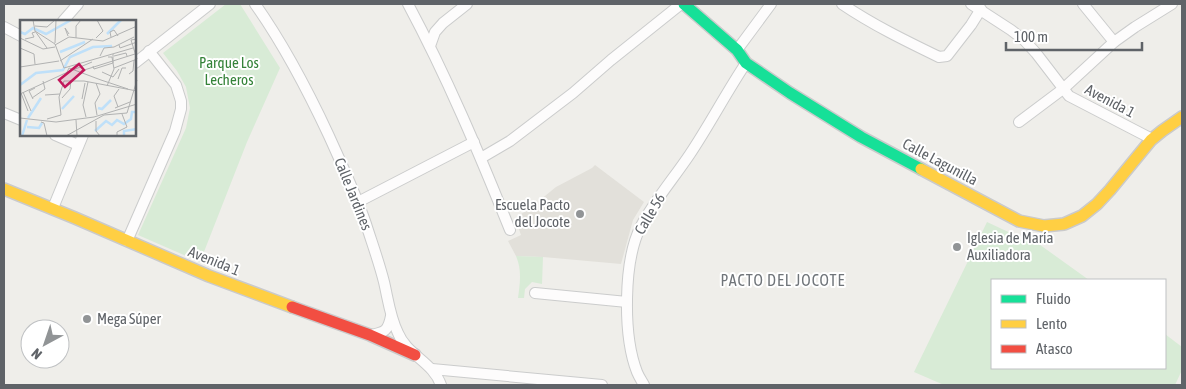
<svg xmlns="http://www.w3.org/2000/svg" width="1186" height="389" font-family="'Asap Condensed',sans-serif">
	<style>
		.education { fill: #e2e0da }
		.green { fill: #d8ebd6 }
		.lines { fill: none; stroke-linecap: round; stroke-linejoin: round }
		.street-casing { stroke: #cbcccc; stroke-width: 12 }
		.fast-casing { stroke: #cacacb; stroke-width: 14 }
		.slow-casing { stroke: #cacacb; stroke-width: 14 }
		.jam-casing { stroke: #cacacb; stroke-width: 14 }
		.street { stroke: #fdfcfc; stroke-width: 10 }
		.fast { stroke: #16e098; stroke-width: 11 }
		.slow { stroke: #ffcf43; stroke-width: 11 }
		.jam { stroke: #f24e42; stroke-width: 11 }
		.poi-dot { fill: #919496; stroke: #fff; stroke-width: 2 }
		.labels { text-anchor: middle; stroke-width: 4; stroke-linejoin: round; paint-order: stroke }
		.park-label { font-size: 15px; fill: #348238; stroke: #fff }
		.street-label { font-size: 15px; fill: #5f6368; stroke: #fff }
		.poi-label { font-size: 15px; fill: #5f6368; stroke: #fff; text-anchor: start }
		.neighbourhood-label { font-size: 16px; letter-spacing: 1px; fill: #70757a; stroke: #fff }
		.inset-river { fill: none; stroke: #bfe0f9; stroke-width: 2.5 }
		.inset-road { fill: none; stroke: #b1b2b2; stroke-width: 1 }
		.view { fill: #c2185b; fill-opacity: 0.15; stroke: #c2185b; stroke-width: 2.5 }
		.inset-edge { fill: none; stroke: #5f6368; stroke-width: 2.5 }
	</style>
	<rect width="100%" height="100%" fill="#efeeea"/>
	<!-- education -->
	<polygon class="education" points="595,165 644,202 633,220 621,264 543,257 516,256 508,241 521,235 515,218 529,209 556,187 592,168"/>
	<!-- green -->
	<g class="green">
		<polygon points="226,4 240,4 280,68 247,142 200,262 138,235 186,128 190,108 186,87 177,71 163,53"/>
		<polygon points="987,222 1021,238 1036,242 1089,280 992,280 992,368 1165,368 1165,334 1182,347 1182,370 1175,385 944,385 914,372"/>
		<path d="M516,256L543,257L542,284L532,282L525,289L524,298H518C520,283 522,270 516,256Z"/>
	</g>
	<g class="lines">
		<!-- street casing -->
		<g class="street-casing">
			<g id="street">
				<path d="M255,4C284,45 308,91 329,136C342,165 356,194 366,224C372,243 379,262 384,282C388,299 390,317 398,333C407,355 433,362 441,385"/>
				<path d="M408,4C447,77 479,153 510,230"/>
				<path d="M842,4C873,25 906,41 939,57L947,56L971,25L981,9"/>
				<polyline points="971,4 1011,30 1024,40 1036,53 1069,96 1152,139"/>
				<polyline points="1083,4 1114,42"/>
				<polyline points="63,21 78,4"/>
				<polyline points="4,27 21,36"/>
				<polyline points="430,46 435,32 443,23 467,4"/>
				<polyline points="737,50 771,4"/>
				<polyline points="135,63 210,4"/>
				<polyline points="4,113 21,120"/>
				<polyline points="1019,122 1063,89 1114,42 1135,27 1172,4"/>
				<polyline points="55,135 78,145"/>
				<polyline points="481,158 510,141 573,93 611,60 681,4"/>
				<polyline points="358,202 474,142"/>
				<polyline points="53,208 83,135"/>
				<polyline points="127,241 175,131 181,109 181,101 176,85 149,51"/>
				<polyline points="535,293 627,302"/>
				<path d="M371,335C385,332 388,331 391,316"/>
				<polyline points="432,369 602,385"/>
				<path d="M644,385C642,381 639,377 637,372C623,336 623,261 641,226C654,201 674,178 690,154C710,124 726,93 746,63"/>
			</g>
		</g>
		<!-- fast casing -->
		<g class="fast-casing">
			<polyline id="fast" points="684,4 737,50 746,63 790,93 861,137 921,169"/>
		</g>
		<!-- slow casing -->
		<g class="slow-casing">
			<g id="slow">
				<polyline points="921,169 1019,221 1044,226 1064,224 1082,216 1097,204 1110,190 1151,140 1162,131 1182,117"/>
				<polyline points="4,189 75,218 209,276 292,307"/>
			</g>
		</g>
		<!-- jam casing -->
		<g class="jam-casing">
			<polyline id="jam" points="292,307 370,335 415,355"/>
		</g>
		<!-- street -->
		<use href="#street" class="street"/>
		<!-- fast -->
		<use href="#fast" class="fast"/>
		<!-- slow -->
		<use href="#slow" class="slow"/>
		<!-- jam -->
		<use href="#jam" class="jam"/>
	</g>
	<!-- markers -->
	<g class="poi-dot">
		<circle cx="580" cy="214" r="5"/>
		<circle cx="957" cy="247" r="5"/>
		<circle cx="87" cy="319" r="5"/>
	</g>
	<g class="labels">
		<!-- park labels -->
		<g class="park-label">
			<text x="229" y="68">Parque Los<tspan x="229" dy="17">Lecheros</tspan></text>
		</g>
		<!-- street labels -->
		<g class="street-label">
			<text transform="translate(1110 101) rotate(28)" y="5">Avenida 1</text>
			<text transform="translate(940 162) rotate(28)" y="5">Calle Lagunilla</text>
			<text transform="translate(353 194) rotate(68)" y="5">Calle Jardines</text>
			<text transform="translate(650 214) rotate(-59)" y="5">Calle 56</text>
			<text transform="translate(214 261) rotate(22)" y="5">Avenida 1</text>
		</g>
		<!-- poi labels -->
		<g class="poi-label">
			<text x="570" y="210" text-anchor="end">Escuela Pacto<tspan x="570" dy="17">del Jocote</tspan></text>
			<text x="967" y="243">Iglesia de María<tspan x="967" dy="17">Auxiliadora</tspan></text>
			<text x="97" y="324">Mega Súper</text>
		</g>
		<!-- neighbourhood labels -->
		<g class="neighbourhood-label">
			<text x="783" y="286">PACTO DEL JOCOTE</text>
		</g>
	</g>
	<!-- overview -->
	<g transform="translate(20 20)">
		<rect width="116" height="116" fill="#efeeea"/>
		<path class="inset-river" d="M0,12L5,14L13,8L26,14L51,0M87,14L101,0M40,32L65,22M0,65L16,53L43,50L50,37L73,27L92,26M78,88L82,89L91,80M42,89L54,76M8,98L21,78M7,107L19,108L22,103M75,111L86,101L92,105L97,100L104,104L111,99L112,92H117M2,116L7,100M104,116V111L117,109"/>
		<path class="inset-road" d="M13,0L15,11L35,24L44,48L113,28M15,6L27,7L35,0M15,11L27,28M48,16L45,8L49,14M91,17L90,12L94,10L98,16M0,18L23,29L35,27M56,18V6L61,0M76,18L83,11L77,0M5,19L14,17L12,13L15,12M117,19L111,20L117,39M35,23L36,0M35,25L49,17L83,21L117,6M99,25L100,28L117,22M0,28L14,34L15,44M80,36L84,28L94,27L114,17M94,36L106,33L107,36M40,41L73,19M73,46L74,49L93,43V34M0,47L39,41M94,48L117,39M53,50L72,42M61,51L115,34M82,52L93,57L99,49M46,54L49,48L81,60M109,54L113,51L114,40M98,59L102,48H106M81,60L108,69M76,63L80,74L75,83L77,95M87,66L94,49L92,37H88M3,72L11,91M1,73L8,91M0,74L52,50M25,75L40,74M12,78L25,69L23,61M42,78L50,69L51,60M13,79L9,71L15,68M62,79L65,63M98,87L94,76L99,69M95,88L110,82M66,97L63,85L68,62M0,98L36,102L74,97L117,84M27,99L41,95L39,77L44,61H64L117,71M56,100L57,116M76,101V111L80,116M21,102L24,103L27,116M46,116L84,95L107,93L117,60M97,116V112L107,107L102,94"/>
		<path class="view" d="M59,44L64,50L45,67L39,60Z"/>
		<rect width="116" height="116" class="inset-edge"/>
	</g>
	<!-- border -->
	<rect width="1186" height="389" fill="none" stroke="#5f6368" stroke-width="10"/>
	<!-- legend -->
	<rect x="991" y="279" width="175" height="90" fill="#ffffff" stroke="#bfc1c3"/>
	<rect x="1001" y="295" width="25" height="8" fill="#16e098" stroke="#bfc1c3"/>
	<text x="1036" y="304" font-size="15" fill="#5f6368">Fluido</text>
	<rect x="1001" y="320" width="25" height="8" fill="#ffcf43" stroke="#bfc1c3"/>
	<text x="1036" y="329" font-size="15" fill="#5f6368">Lento</text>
	<rect x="1001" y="345" width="25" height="8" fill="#f24e42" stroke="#bfc1c3"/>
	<text x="1036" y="354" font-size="15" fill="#5f6368">Atasco</text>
	<!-- north arrow -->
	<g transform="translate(45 344) rotate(220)"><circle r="24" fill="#ffffff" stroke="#bfc1c3"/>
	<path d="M0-4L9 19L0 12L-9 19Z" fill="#919496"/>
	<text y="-8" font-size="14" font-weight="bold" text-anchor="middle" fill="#5f6368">N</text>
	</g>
	<!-- scale -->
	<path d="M1006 42v8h136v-8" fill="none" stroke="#5f6368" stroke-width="2.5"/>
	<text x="1014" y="42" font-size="15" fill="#5f6368" stroke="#ffffff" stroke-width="4" paint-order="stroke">100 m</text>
</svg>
